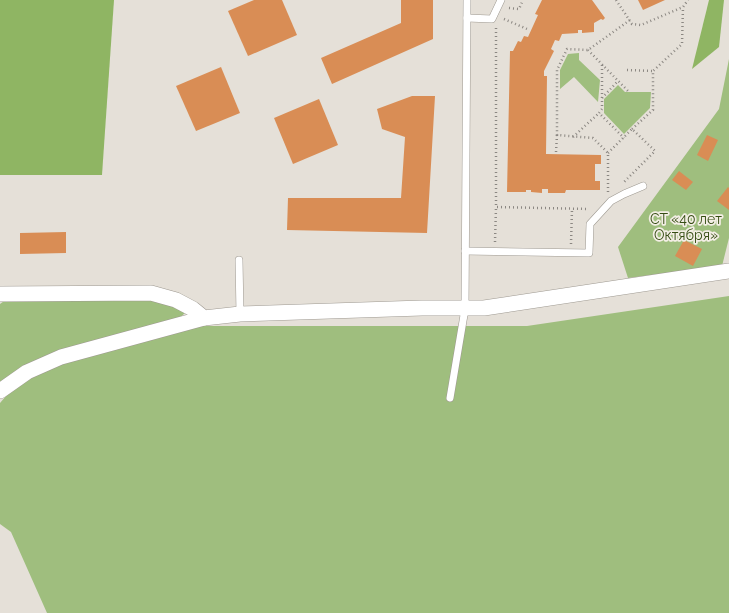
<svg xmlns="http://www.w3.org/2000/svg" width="729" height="613" font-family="Raleway,sans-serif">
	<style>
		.green { fill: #9fbe7e }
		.forest { fill: #8fb563 }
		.building { fill: #d98d55 }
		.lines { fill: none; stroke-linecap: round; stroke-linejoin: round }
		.service-casing { stroke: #9e9991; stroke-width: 8 }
		.minor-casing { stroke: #9e9991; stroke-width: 16 }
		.path { stroke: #8b8782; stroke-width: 2.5; stroke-dasharray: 1 3; stroke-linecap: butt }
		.service { stroke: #fff; stroke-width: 7 }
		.minor { stroke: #fff; stroke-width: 15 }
		.labels { text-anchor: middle; stroke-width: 3.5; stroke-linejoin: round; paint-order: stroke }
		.park-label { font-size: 14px; fill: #354d13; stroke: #f3eee5 }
	</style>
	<rect width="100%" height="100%" fill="#e5e0d8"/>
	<!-- green -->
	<g class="green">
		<polygon points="579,53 579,60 600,80 598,102 574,77 560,89 560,70 568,54"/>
		<polygon points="729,59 729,238 722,266 628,278 618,247 719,109"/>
		<polygon points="618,85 625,92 651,92 650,108 624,134 604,113 604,99"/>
		<polygon points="729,296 729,613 47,613 11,532 0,524 0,403 13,388 53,366 192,326 527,326"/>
		<polygon points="157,298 185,313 176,321 0,385 0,304 7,299"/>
	</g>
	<!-- forest -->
	<g class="forest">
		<polygon points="0,0 114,0 102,175 0,175"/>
		<polygon points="709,0 724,0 719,47 692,69"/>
	</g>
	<!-- building -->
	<g class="building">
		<polygon points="254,0 282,0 297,35 248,56 228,11"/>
		<polygon points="401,0 433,0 433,39 332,84 321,58 401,23"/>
		<polygon points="542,0 592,0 605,18 603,20 601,19 594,23 594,32 582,33 582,30 578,30 578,33 562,34 559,41 555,40 551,49 554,51 544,71 544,76 547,76 546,154 601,155 601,164 595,164 595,181 600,181 600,190 566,190 565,193 548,193 548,189 542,189 542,193 531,192 531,190 526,190 526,192 507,192 510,51 513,51 518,41 521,42 524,36 528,37 538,15 535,14"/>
		<polygon points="638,0 665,0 643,10"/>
		<polygon points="221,67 240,113 196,131 176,86"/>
		<polygon points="412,96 435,96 427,233 287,230 288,198 401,198 405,137 382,129 377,109"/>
		<polygon points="319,99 338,145 293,164 274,118"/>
		<polygon points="707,135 718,140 708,161 697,155"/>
		<polygon points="679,171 693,182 686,190 672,180"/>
		<polygon points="728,187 729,188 729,210 717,201"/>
		<polygon points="66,232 66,253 20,254 20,233"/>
		<polygon points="684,240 702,249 693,266 675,256"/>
	</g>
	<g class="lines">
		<!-- service casing -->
		<g class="service-casing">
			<g id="service">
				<polyline points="467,18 492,19 501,0"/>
				<polyline points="465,251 589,253 590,224 611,201 624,194 643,186"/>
				<polyline points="239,260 240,314"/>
				<polyline points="450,398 465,309 467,0"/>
			</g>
		</g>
		<!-- minor casing -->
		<g class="minor-casing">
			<g id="minor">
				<polyline points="0,294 151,293 176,300 193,309 204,318 240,314 422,308 484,308 729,271"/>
				<polyline points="0,391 27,372 61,357 204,318"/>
			</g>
		</g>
		<!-- path -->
		<g class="path">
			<polyline points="616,0 632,24 641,25 683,7 688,0"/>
			<polyline points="509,8 519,9 523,0"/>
			<polyline points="504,19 527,29"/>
			<polyline points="496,28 496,207 589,209"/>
			<polyline points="588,50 628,91"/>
			<polyline points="602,65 602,109 599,113 624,138"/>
			<polyline points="627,70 653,71"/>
			<polyline points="602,98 618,81"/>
			<polyline points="632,129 653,110 653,71 682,44 683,7"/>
			<polyline points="573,137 599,113"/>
			<polyline points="556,152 557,135"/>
			<polyline points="608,153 632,129 655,151 624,182"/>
			<polyline points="608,192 608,153 593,138 557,135 557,70 567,49 588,50 630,20"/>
			<polyline points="495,242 496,207"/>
			<polyline points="571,244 572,209"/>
		</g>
		<!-- service -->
		<use href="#service" class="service"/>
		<!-- minor -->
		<use href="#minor" class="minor"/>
	</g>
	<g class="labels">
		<!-- park labels -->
		<g class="park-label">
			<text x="686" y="224">СТ «40 лет<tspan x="686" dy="16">Октября»</tspan></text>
		</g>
	</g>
</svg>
